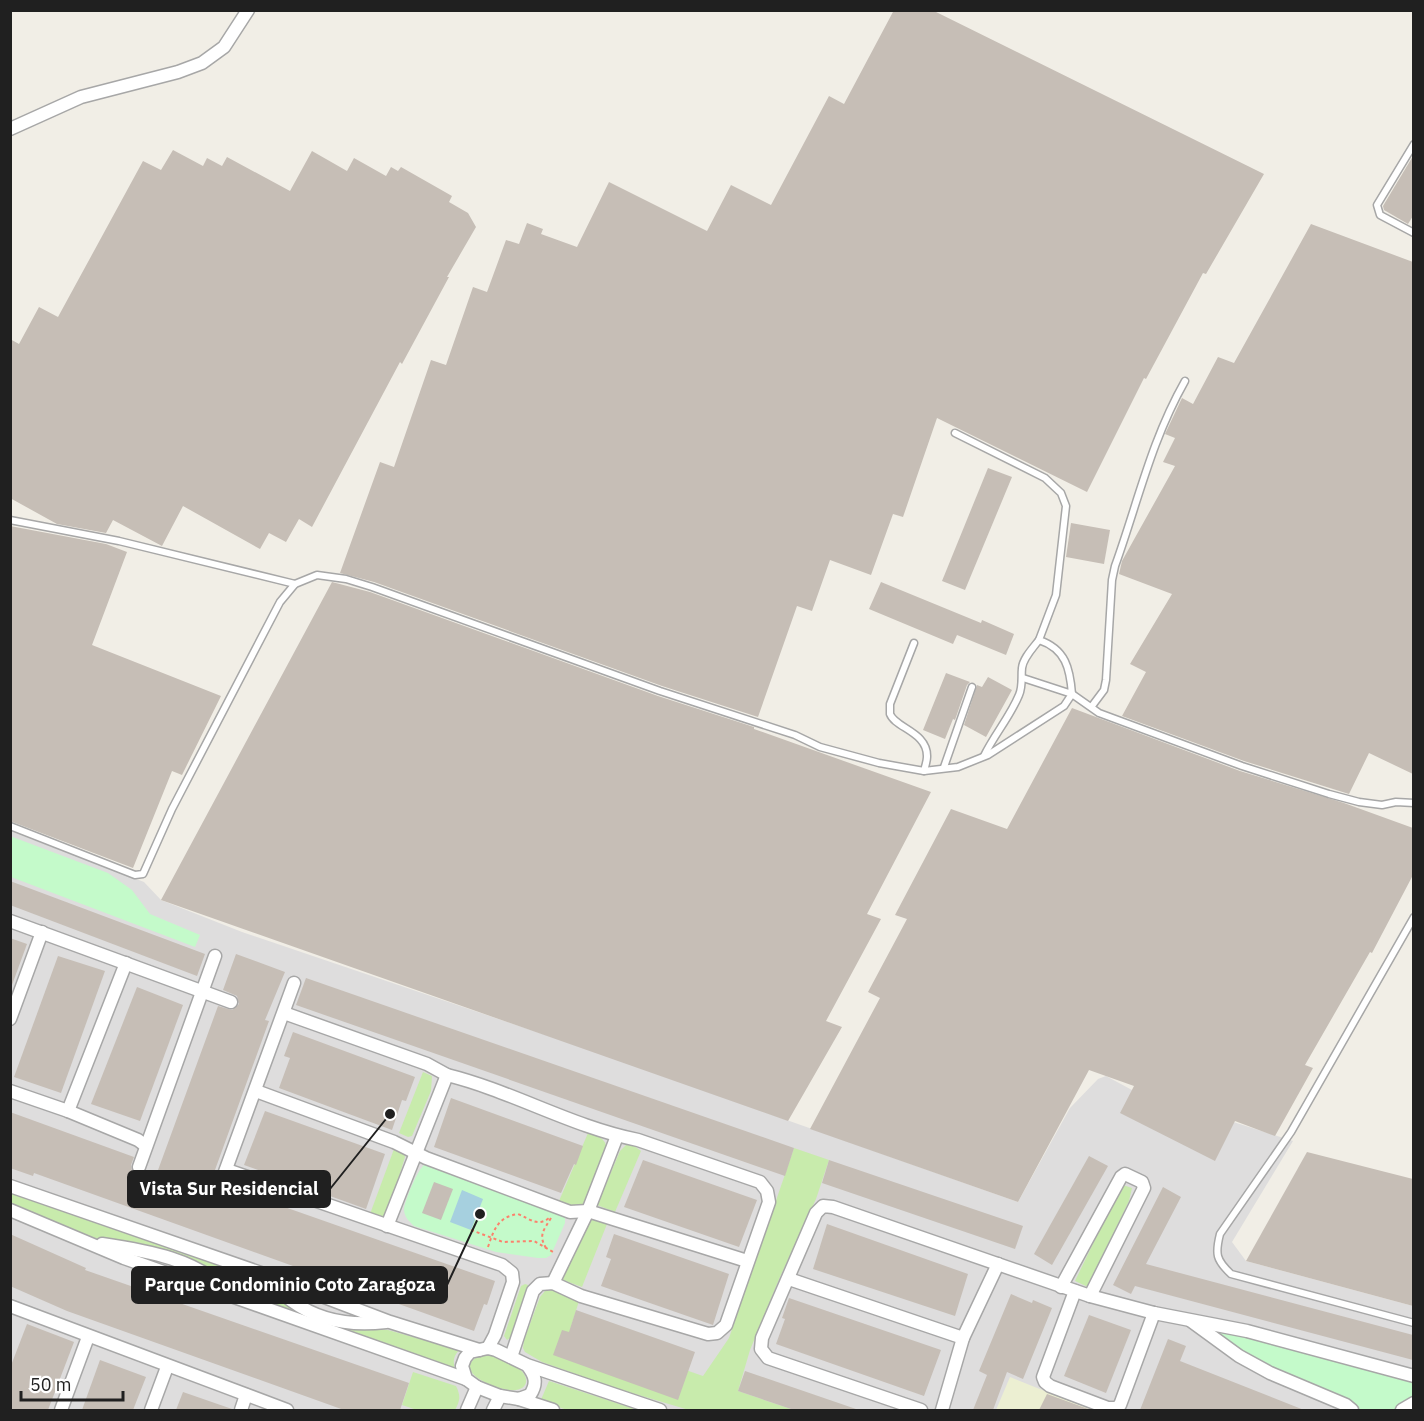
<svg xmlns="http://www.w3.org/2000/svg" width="1424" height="1421" font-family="'IBM Plex Sans',sans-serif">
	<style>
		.residential { fill: #dedddd }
		.farmland { fill: #ecefd2 }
		.grass { fill: #c8ebac }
		.park { fill: #c4faca }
		.water { fill: #a6d0df }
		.building { fill: #c6beb6 }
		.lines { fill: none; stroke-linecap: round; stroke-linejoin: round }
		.lane-casing { stroke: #a7a7a7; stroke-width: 9 }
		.street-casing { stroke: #a7a7a7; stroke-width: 15 }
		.path { stroke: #fc816c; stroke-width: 2; stroke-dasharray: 3 3; stroke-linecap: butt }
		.lane { stroke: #fff; stroke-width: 6 }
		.street { stroke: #fff; stroke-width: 12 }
		.leader { fill: none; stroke: #202020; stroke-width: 2 }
		.callout-dot { fill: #202020; stroke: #fff; stroke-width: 2 }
		.callout { fill: #202020; stroke: #202020; stroke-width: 2 }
		.callout-label { font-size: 18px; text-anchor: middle; font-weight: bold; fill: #fff }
	</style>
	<rect width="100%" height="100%" fill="#f1eee6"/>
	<!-- residential -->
	<polygon class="residential" points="10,831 144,882 161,900 242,932 584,1048 1018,1202 1070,1108 1098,1079 1106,1076 1132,1090 1293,1141 1232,1242 1246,1261 1413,1306 1413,1410 11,1410"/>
	<!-- farmland -->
	<polygon class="farmland" points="1010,1377 1092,1410 996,1410"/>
	<!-- grass -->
	<g class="grass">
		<polygon points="423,1072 432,1076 431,1091 412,1136 408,1137 399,1133"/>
		<path d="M588,1133C599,1136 605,1138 607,1149L583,1204C573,1208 568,1206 559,1201Z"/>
		<polygon points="626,1145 633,1145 641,1151 615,1212 597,1205 620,1151"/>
		<polygon points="794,1148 829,1160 816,1199 780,1277 750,1350 738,1391 794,1410 689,1410 615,1388 542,1362 525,1352 523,1348 524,1340 540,1297 545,1291 552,1290 579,1301 570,1330 703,1376 729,1338"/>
		<polygon points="394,1149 404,1153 405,1157 395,1190 383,1217 370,1214"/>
		<polygon points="1123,1185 1132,1188 1129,1201 1093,1277 1088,1287 1075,1281 1118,1192"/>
		<path d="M11,1193L240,1272L273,1292L342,1325L388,1330L459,1350C453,1357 453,1361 455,1369L291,1312L241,1291L201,1267L81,1234L11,1204Z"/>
		<path d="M592,1219L607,1224L582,1287L563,1280C568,1259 579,1238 592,1219Z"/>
		<polygon points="525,1284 528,1285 528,1289 510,1338 507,1340 504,1336 521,1286"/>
		<path d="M481,1355C493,1355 506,1358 516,1366C531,1376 530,1392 509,1390C494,1389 449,1370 481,1355Z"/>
		<path d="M413,1372L456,1386C461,1396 460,1401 455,1410H417L402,1405Z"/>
		<polygon points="549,1381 638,1410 568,1410 540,1402"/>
	</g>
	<!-- park -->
	<g class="park">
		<polygon points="10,836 108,873 132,890 150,914 200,935 195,947 11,877"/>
		<path d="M424,1165L565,1217V1223L551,1255L546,1258H538L496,1252L414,1226C409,1221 404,1217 404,1209C405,1200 417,1171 424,1165Z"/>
		<polygon points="1196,1322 1413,1377 1413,1400 1398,1410 1354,1410 1271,1372"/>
	</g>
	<!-- water -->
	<polygon class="water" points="462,1190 483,1199 471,1230 450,1222"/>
	<!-- building -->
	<g class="building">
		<polygon points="894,10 932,10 1264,174 1206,274 1203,273 1146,379 1144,378 1087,492 937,418 903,517 893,514 871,575 830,560 812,611 797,606 758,717 662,686 374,582 340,573 380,462 394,467 431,360 446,365 473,287 487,292 506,240 519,244 527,223 543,229 541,234 577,247 609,182 707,231 731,185 771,205 829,96 844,104"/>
		<polygon points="173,150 203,166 207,158 222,166 227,157 290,191 312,151 347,171 354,158 386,176 391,167 398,171 401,167 452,196 449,202 468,213 476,227 447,277 449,277 402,364 400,362 312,527 299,519 286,542 269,533 260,549 183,506 162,546 113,520 106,533 57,524 10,498 10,339 19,344 39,307 58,317 143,161 161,170"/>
		<polygon points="1413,156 1413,216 1408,224 1384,210 1383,206"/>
		<polygon points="1311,224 1413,262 1413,774 1369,753 1349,794 1244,761 1122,716 1146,672 1130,664 1172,594 1119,574 1122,561 1175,466 1163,462 1175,438 1165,434 1182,398 1193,404 1218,357 1234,363"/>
		<polygon points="988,468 1012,477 965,590 942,581"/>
		<polygon points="1071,523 1110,530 1104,564 1066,557"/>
		<polygon points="10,526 106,544 127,552 92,645 221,696 182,775 172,771 133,868 10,821"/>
		<polygon points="332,582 370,592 658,696 754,727 754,729 931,792 867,914 881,919 826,1021 842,1027 788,1121 161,900"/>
		<polygon points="881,582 981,623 982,620 1014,634 1006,655 957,635 953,644 869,609"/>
		<polygon points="946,673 970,682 967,685 955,720 953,719 945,739 923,730"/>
		<polygon points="988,677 1012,690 986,737 964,725 977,685 982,687"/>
		<polygon points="1072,708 1240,771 1344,803 1413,828 1413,875 1372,953 1370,952 1305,1065 1313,1068 1275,1136 1235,1121 1215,1161 1120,1113 1134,1086 1089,1070 1018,1202 810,1129 880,998 868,992 907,919 895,915 951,809 1007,829"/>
		<polygon points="10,881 205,954 197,976 10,905"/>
		<polygon points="10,938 27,944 12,985 10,985"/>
		<polygon points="236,954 285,972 265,1020 269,1021 211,1181 207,1197 208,1204 216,1207 221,1205 228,1187 495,1281 487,1305 484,1304 474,1331 34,1173 33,1176 10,1168 10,1112 134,1157 131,1165 132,1171 128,1184 150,1192 218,1006 232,1010 239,1004 237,996 223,990"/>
		<polygon points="58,956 105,971 61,1093 14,1077"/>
		<polygon points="306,978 794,1148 785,1176 296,1005"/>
		<polygon points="137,987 183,1005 140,1121 91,1104"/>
		<polygon points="293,1032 415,1077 406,1101 402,1100 392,1130 279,1088 290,1058 284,1056"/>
		<polygon points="451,1098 583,1146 576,1165 574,1164 561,1193 434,1147"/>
		<polygon points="265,1111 385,1154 366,1209 244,1165"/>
		<polygon points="1307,1152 1413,1179 1413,1306 1246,1261"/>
		<polygon points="1089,1156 1108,1166 1052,1265 1034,1254"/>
		<polygon points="643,1160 757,1200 739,1247 624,1207"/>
		<polygon points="829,1160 1023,1226 1015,1249 822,1183"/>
		<polygon points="434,1182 453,1189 441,1220 422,1213"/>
		<polygon points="1163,1187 1181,1197 1146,1264 1413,1335 1413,1360 1135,1286 1131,1294 1113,1285"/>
		<polygon points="827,1224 968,1274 955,1316 813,1269"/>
		<polygon points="10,1234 86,1268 85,1270 409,1383 400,1410 344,1410 67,1311 10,1286"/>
		<polygon points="614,1234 729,1274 713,1325 601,1286 611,1259 606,1257"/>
		<polygon points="1011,1294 1032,1303 1033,1300 1052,1308 1023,1379 1007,1372 993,1410 973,1410 987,1375 979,1371"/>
		<polygon points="789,1298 941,1350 924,1396 776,1344 785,1319 782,1318"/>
		<polygon points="576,1310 695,1352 678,1400 553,1355 562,1330 569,1332"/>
		<polygon points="1089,1315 1131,1330 1106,1393 1064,1376"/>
		<polygon points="27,1324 74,1342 48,1410 10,1410 10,1368"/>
		<polygon points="1168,1339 1186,1346 1180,1361 1304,1410 1140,1410"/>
		<polygon points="100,1360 146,1377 133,1410 82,1410"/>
		<polygon points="745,1371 856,1409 856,1410 794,1410 738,1391"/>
		<polygon points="183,1392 232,1409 232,1410 176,1410"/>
		<polygon points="1047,1394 1091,1410 1039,1410"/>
	</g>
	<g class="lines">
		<!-- lane casing -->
		<g class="lane-casing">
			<g id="lane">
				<polyline points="1414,144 1377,205 1380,215 1414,233"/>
				<path d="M955,433L1045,478L1061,493L1066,506L1056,595L1039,640C1066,649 1070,669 1072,694L1023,678"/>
				<polyline points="10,520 119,541 295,584"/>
				<path d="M914,643L890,704C890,706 890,712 890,714C895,728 928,732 927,757C927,761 925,767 924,771"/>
				<path d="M1092,706L1104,690L1106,680L1112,580L1115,566C1138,502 1151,441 1185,381"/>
				<path d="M984,756C994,735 1010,717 1019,695C1023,686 1021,677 1022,668C1023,658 1033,648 1039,640"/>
				<polyline points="944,767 972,687"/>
				<polyline points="10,826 135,875 143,874 172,809 280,602 295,584 317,575 346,579 372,587 660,691 795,735 820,747 879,763 924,771 958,767 988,755 1064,706 1072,694 1099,713 1242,766 1329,794 1359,802 1382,805 1396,802 1414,803"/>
				<path d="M1414,917L1291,1132L1220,1234C1215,1254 1216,1260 1231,1274L1414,1323"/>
			</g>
		</g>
		<!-- street casing -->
		<g class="street-casing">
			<g id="street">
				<polyline points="10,129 81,97 178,72 202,63 224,47 248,10"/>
				<polyline points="10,921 231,1002"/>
				<path d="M284,1013L427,1064L447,1075C512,1091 572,1127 638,1140L760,1182L767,1191L769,1202L726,1325L717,1333L708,1334L581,1296L553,1283L540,1284L533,1291L511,1357"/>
				<polyline points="10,1019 42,932"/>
				<polyline points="10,1091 68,1111 138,1140 146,1146"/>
				<polyline points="256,1091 394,1142 426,1158 570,1212 588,1211 747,1261"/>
				<polyline points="68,1111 126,963"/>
				<polyline points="139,1167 215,956"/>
				<polyline points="227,1170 502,1265 512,1273 513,1282 495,1335 488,1348"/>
				<polyline points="10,1186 261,1273 390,1322 479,1350"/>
				<polyline points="215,1199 294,983"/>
				<polyline points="10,1210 124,1258 466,1379"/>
				<polyline points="387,1226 447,1075"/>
				<path d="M102,1244C149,1251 197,1259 231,1294"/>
				<path d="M267,1279C275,1286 283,1294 292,1301C319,1321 353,1326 386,1322"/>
				<polyline points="789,1279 963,1338"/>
				<polyline points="553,1283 588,1211 617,1136"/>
				<polyline points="1061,1287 1121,1177 1125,1174 1142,1182 1144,1188 1090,1296"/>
				<polyline points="1075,1291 1043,1377 1045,1382 1050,1386 1108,1408 1116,1408 1120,1405 1154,1313"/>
				<polyline points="10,1306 287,1410"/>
				<polyline points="1191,1321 1239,1356 1270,1373 1346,1405 1352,1410"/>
				<path d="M527,1365C535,1375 538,1383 530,1395L519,1399L500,1396L477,1387L466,1379L462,1366L465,1358L470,1352L488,1348L496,1350L527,1365L660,1410"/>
				<polyline points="519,1399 553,1410"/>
				<polyline points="61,1410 88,1337"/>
				<polyline points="151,1410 167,1367"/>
				<polyline points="241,1410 246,1395"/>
				<polyline points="467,1410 477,1387"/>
				<polyline points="493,1410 500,1396"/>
				<polyline points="921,1410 768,1358 761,1349 762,1338 816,1213 823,1206 833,1207 1090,1296 1154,1313 1247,1331 1414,1376"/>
				<polyline points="942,1410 963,1338 998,1264"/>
				<polyline points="1402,1410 1414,1403"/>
			</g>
		</g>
		<!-- path -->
		<g class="path">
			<polyline points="471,1230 503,1242 534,1241 553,1252"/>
			<path d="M488,1247C494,1229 498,1217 518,1214C530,1219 538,1227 549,1218"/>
			<path d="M546,1248C538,1235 544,1230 551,1218"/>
		</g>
		<!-- lane -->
		<use href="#lane" class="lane"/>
		<!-- street -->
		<use href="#street" class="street"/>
	</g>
	<!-- callouts -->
	<path class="leader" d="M390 1114L330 1189M480 1214L447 1285"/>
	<g class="callout-dot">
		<circle cx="390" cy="1114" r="6"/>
		<circle cx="480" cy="1214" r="6"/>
	</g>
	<g class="callout">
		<rect x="128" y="1171" width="202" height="36" rx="6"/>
		<rect x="132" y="1267" width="315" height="36" rx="6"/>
	</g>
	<g class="callout-label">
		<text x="229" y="1195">Vista Sur Residencial</text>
		<text x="290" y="1291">Parque Condominio Coto Zaragoza</text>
	</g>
	<!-- border -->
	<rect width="1424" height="1421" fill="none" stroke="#202020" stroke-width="24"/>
	<!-- scale -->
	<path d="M21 1391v9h102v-9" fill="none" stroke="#202020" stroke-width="3"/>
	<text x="30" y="1391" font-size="18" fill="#202020" stroke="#ffffff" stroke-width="4.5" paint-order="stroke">50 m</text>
</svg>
